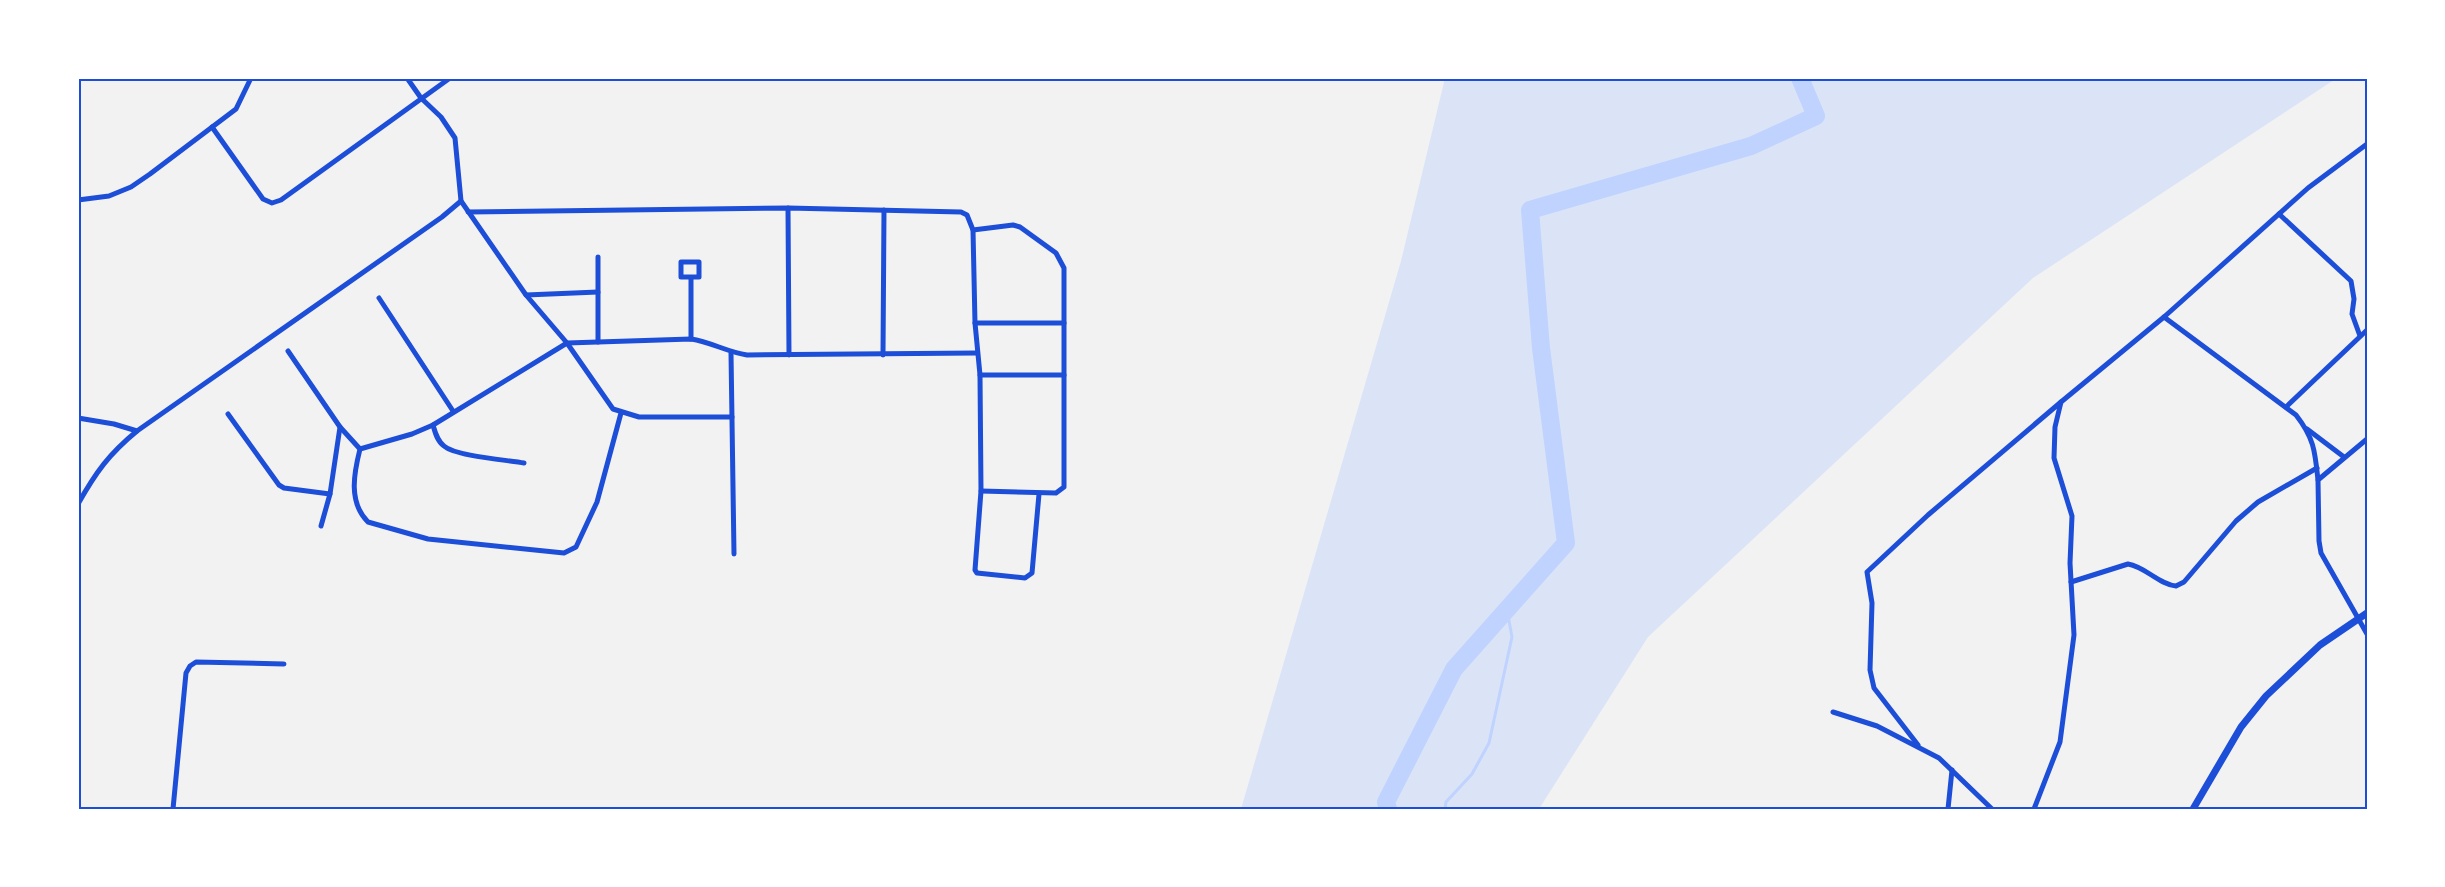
<svg xmlns="http://www.w3.org/2000/svg" width="2445" height="887" font-family="'Roboto Serif',serif">
	<style>
		.green { fill: #dbe4f7 }
		.lines { fill: none; stroke-linecap: round; stroke-linejoin: round }
		.stream { stroke: #bfd3fe; stroke-width: 3 }
		.river { stroke: #bfd3fe; stroke-width: 18 }
		.minor { stroke: #1d4ed8; stroke-width: 5 }
		.tertiary { stroke: #1d4ed8; stroke-width: 7 }
		.neatline { fill: none; stroke: #1d4ed8; stroke-width: 2 }
	</style>
	<rect width="100%" height="100%" fill="#f2f2f2"/>
	<!-- green -->
	<polygon class="green" points="1445,78 2337,78 2033,278 1648,637 1539,809 1241,809 1401,261"/>
	<g class="lines">
		<!-- stream -->
		<polyline class="stream" points="1445,809 1446,802 1472,774 1489,743 1512,637 1507,610"/>
		<!-- river -->
		<polyline class="river" points="1388,809 1386,802 1454,669 1566,543 1541,348 1530,210 1751,146 1816,116 1800,78"/>
		<!-- minor -->
		<g class="minor">
			<polyline points="407,78 421,98 441,117 455,138 461,201 526,295 567,343 613,409 639,417 732,417"/>
			<polyline points="212,127 263,199 272,203 281,200 450,78"/>
			<polyline points="78,200 109,196 131,187 150,174 236,109 251,78"/>
			<polyline points="788,208 789,355"/>
			<polyline points="468,212 788,208 961,212 967,215 973,230 975,323 980,375 981,491 975,570 977,573 1025,578 1032,573 1039,494"/>
			<polyline points="2279,214 2351,281 2354,299 2352,314 2360,336"/>
			<polyline points="973,230 1013,225 1020,227 1056,253 1064,268 1064,487 1056,493 981,491"/>
			<polyline points="598,257 598,342"/>
			<rect x="681" y="262" width="18" height="15"/>
			<polyline points="691,278 691,339"/>
			<polyline points="526,295 598,292"/>
			<polyline points="379,298 453,411"/>
			<path d="M2164,317L2296,415C2314,438 2315,451 2318,480"/>
			<polyline points="975,323 1064,323"/>
			<polyline points="288,351 340,427 330,494 321,526"/>
			<polyline points="731,353 734,554"/>
			<polyline points="883,355 884,210"/>
			<polyline points="980,375 1064,375"/>
			<polyline points="2286,407 2367,330"/>
			<polyline points="228,414 279,485 284,488 330,494"/>
			<polyline points="78,418 114,424 137,431"/>
			<path d="M433,425C435,432 437,441 444,446C455,456 507,460 524,463"/>
			<path d="M340,427L360,449L412,434L433,425L567,343L691,339C711,342 727,352 747,355L977,353"/>
			<polyline points="2307,429 2344,457"/>
			<polyline points="2367,439 2318,480 2319,541 2321,553 2367,634"/>
			<path d="M360,449C354,473 348,502 368,522L428,539L564,553L576,547L597,502L621,413"/>
			<path d="M78,504C96,472 109,454 137,431L442,217L461,201"/>
			<path d="M2071,582L2128,564C2146,567 2158,584 2176,586L2184,582L2236,521L2258,502L2317,468"/>
			<polyline points="1833,712 1877,726 1939,758 1992,809"/>
			<polyline points="1918,745 1874,688 1870,670 1872,603 1867,572 1928,515 2061,402"/>
			<polyline points="173,809 186,673 190,666 196,662 284,664"/>
			<polyline points="1948,809 1952,770"/>
			<polyline points="2034,809 2060,742 2074,635 2070,563 2072,516 2054,458 2055,427 2061,402 2164,317 2308,188 2367,144"/>
		</g>
		<!-- tertiary -->
		<polyline class="tertiary" points="2193,809 2241,727 2266,696 2320,645 2367,613"/>
	</g>
	<!-- border -->
	<rect width="2445" height="887" fill="none" stroke="#ffffff" stroke-width="159"/>
	<rect x="80" y="80" width="2286" height="728" class="neatline"/>
</svg>
